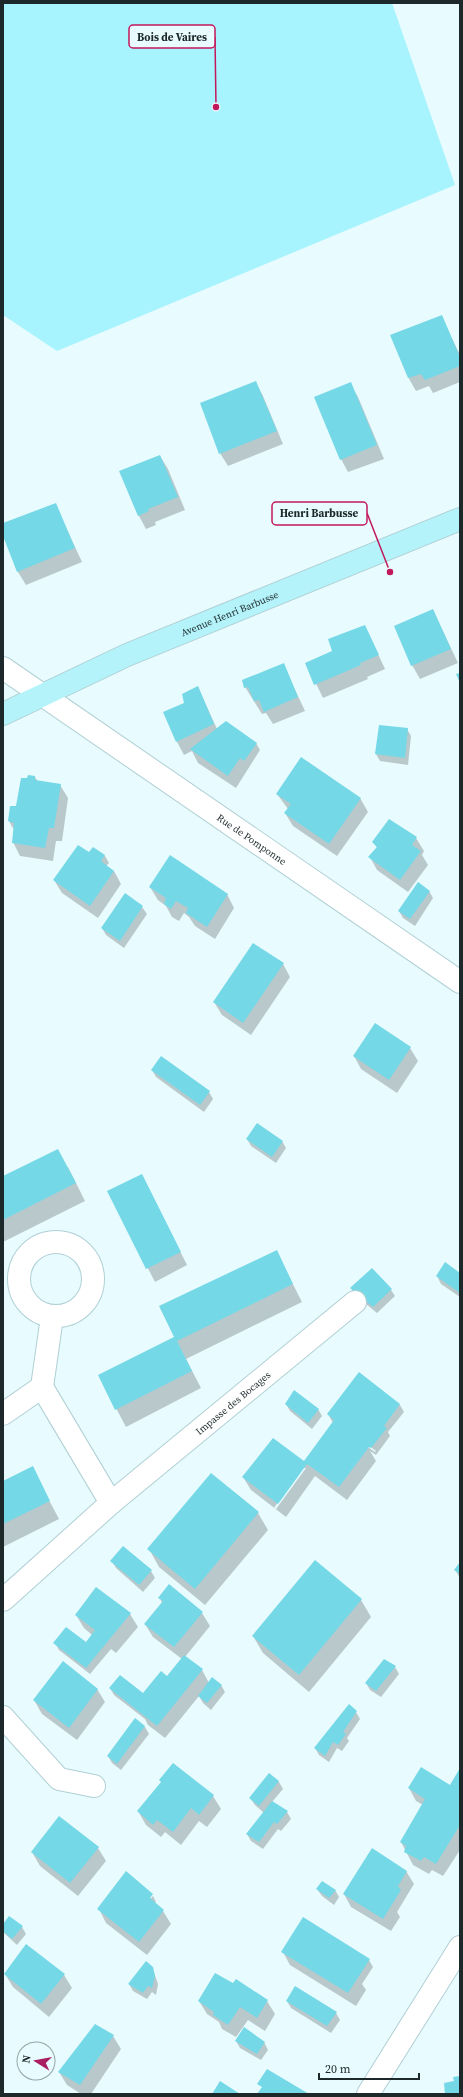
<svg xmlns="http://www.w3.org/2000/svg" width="463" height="2097" font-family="'Source Serif 4',serif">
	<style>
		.green { fill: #a7f3fe }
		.shadow { fill: #0003; fill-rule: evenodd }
		.building { fill: #74d8e7 }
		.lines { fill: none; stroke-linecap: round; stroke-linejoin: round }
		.minor-casing { stroke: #b0d0d5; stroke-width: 24 }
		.secondary-casing { stroke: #b0d0d5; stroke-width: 24 }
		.minor { stroke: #fff; stroke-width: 22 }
		.secondary { stroke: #b4f3fa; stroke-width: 22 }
		.labels { text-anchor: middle; stroke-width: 3.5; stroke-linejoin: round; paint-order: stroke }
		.street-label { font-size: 10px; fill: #1c282a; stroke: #e8fbfe }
		.leader { fill: none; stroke: #c2185b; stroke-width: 1.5 }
		.callout-dot { fill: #c2185b; stroke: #e8fbfe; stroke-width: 1.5 }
		.callout { fill: #e8fbfe; stroke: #c2185b; stroke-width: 1.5 }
		.callout-label { font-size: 11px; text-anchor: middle; font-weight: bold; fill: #1c282a }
	</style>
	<rect width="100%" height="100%" fill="#e8fbfe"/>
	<!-- green -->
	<polygon class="green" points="3,3 392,3 455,185 57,351 3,315"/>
	<!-- shadow -->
	<g class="shadow">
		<polygon points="441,316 460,355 460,382 433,393 429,386 416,391 408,377"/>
		<polygon points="256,383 263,396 283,444 228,466 220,453"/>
		<polygon points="350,384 358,397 384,459 348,472 341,459"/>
		<polygon points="160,456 168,469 185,510 155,522 156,525 146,529 139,516 120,472"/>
		<polygon points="55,504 82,562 26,585 18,572 3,533 3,524"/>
		<polygon points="433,610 458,663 420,679 412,665"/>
		<polygon points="365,626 385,669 367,677 368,679 323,698 306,663 334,651"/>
		<polygon points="283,664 305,711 273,724 266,713 262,714 245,687"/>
		<polygon points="198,687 217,729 256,743 260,750 236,788 198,763 192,751 184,755 177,742 186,703"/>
		<polygon points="407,729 411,736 408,765 380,761 376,754"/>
		<polygon points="35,777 38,782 60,785 68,798 62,841 56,841 53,861 20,856 13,842 14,830 9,821"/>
		<polygon points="277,794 360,798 368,812 337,856 293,826 285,813 288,809"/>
		<polygon points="389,821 416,838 424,851 422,855 428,865 408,892 377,870 370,857 377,848 374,842"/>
		<polygon points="93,848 105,856 109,863 106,866 114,871 121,884 98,918 62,893 54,880 92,856"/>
		<polygon points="150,887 227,894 234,908 215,939 195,926 189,917 184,913 179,921 172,917 166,906 158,900"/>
		<polygon points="429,891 433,898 415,926 403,918 399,911"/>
		<polygon points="125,894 142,907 147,914 124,948 106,935 102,928"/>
		<polygon points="283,964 290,977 251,1035 222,1015 214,1002"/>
		<polygon points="410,1048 418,1061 397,1093 361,1069 354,1056"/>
		<polygon points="152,1070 209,1092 213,1099 204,1112 156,1077"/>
		<polygon points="247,1139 282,1141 286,1148 276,1163 251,1146"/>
		<polygon points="68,1167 85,1201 3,1242 3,1177"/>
		<polygon points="142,1175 187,1265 155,1282 108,1191"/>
		<polygon points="276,1251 302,1302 186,1359 201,1388 126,1427 99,1376 176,1337"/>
		<polygon points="460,1274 460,1297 441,1284 437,1276"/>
		<polygon points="351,1288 391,1290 395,1296 377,1313 355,1295"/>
		<path d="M359,1373L400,1405L404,1412L388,1432L390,1436L376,1455L370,1451L376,1461L347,1500L315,1476L286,1517L251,1490L243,1477L304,1462L333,1423L328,1414ZM368,1445L376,1451L375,1452L368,1447ZM303,1468H306L276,1509L274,1508Z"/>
		<polygon points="286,1404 318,1409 322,1416 312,1429 290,1411"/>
		<polygon points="32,1468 59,1519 3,1547 3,1483"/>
		<polygon points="258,1513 268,1530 205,1605 159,1567 149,1549"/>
		<polygon points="112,1561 151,1571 155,1578 143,1592 116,1568"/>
		<polygon points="460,1564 460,1578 455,1570"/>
		<polygon points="96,1588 130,1614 138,1627 116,1653 111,1649 90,1674 59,1650 55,1643 86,1643 92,1635 84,1628 76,1615"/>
		<polygon points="160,1598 202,1613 210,1626 185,1657 202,1670 209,1683 221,1685 225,1692 211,1710 203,1703 199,1696 165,1738 148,1725 145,1719 114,1695 110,1688 143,1694 167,1678 182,1659 153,1637 145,1624 162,1603"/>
		<polygon points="361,1600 371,1617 309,1692 263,1653 253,1636"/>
		<polygon points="385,1660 395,1667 399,1674 381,1697 370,1690 366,1683"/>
		<polygon points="97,1689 105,1702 77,1740 42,1714 34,1700"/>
		<polygon points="356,1712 360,1719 347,1738 349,1741 342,1751 337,1748 329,1762 319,1755 315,1748"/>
		<polygon points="135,1719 145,1727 149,1734 121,1770 112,1763 108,1756"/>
		<polygon points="460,1770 460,1850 443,1876 432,1870 429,1874 413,1865 401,1842 423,1805 416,1801 409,1788 450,1786"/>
		<polygon points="269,1774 279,1782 283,1789 272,1802 287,1812 291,1819 281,1831 278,1829 263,1849 251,1841 247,1834 264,1813 255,1805 250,1798"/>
		<polygon points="213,1796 221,1809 207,1827 199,1821 181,1845 165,1832 161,1837 146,1825 138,1811"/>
		<polygon points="98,1848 106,1861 78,1896 40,1866 32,1852"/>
		<polygon points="406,1871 414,1884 397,1912 400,1917 391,1931 351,1907 344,1894"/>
		<polygon points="317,1889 335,1890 339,1897 334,1905 322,1896"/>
		<polygon points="153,1896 156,1902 155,1903 163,1911 171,1924 147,1955 106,1923 99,1909 148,1898 150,1899"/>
		<polygon points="10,1918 22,1927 26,1934 17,1945 3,1932 3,1926"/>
		<polygon points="283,1952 369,1960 373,1967 362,1984 366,1990 356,2006 290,1965"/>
		<polygon points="152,1967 158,1984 156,1995 152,1992 147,1999 133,1991 129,1984"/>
		<polygon points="5,1974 64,1975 72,1988 49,2017 13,1987"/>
		<polygon points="199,2001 267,2001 275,2014 265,2031 248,2020 236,2037 222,2029 219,2022 207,2014"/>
		<polygon points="287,2001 336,2013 340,2020 331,2033 291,2008"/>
		<polygon points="113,2036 121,2049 91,2094 81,2094 67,2085 59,2072"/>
		<polygon points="236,2041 264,2042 268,2050 261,2060 240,2048"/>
	</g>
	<!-- building -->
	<g class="building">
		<polygon points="442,315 460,357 460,366 425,380 421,374 408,378 390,335"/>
		<polygon points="256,381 277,431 219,454 200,403"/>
		<polygon points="351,382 377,445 340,460 314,397"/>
		<polygon points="160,455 178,497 148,509 149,511 138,516 119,471"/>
		<polygon points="56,503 75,548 17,572 3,536 3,523"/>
		<polygon points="433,609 451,649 411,666 394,626"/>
		<polygon points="365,625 379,655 360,663 361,665 314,685 305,663 332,651 328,639"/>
		<polygon points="284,663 298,697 264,712 259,700 254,701 248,687 244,688 242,680"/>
		<polygon points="460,673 460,683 456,674"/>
		<polygon points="198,686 214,724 176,742 163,712 184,703 182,694"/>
		<polygon points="226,721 257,743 244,761 240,758 228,776 190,749"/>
		<polygon points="379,725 408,728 405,758 375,754"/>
		<polygon points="301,757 361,798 329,844 284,813 291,804 276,794"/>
		<polygon points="28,775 35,776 35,780 61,784 54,828 49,828 45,848 12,843 14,823 8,821 10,806 16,806 21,778 27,778"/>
		<polygon points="389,819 417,837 412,845 421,851 400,880 368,857 377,847 372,842"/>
		<polygon points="78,845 89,852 93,847 105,855 101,861 114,871 90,906 53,880"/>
		<polygon points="170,855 228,894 207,927 186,913 188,908 176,901 171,909 164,904 166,898 149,887"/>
		<polygon points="418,882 430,891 410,919 398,911"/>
		<polygon points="125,893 143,906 120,941 101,928"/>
		<polygon points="253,943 284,963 243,1023 213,1002"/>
		<polygon points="375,1023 411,1047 389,1080 353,1056"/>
		<polygon points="161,1056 210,1091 200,1105 151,1070"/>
		<polygon points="257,1123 283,1141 272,1157 246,1139"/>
		<polygon points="58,1149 76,1183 3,1220 3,1176"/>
		<polygon points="142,1174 181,1252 146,1269 107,1191"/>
		<polygon points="277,1250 293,1284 177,1341 192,1371 115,1410 98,1375 174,1337 159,1306"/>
		<polygon points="445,1262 460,1273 460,1293 436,1276"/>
		<polygon points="372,1268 392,1289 373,1307 350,1288"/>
		<polygon points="359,1372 400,1404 384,1426 387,1428 371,1448 369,1447 339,1487 307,1464 278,1504 242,1477 273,1438 304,1461 334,1420 327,1414"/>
		<polygon points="294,1390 319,1409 308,1423 285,1404"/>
		<polygon points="33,1466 50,1501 3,1524 3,1481"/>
		<polygon points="211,1473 259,1512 195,1589 147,1549"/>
		<polygon points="123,1546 152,1570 139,1585 110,1561"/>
		<polygon points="315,1560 362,1599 299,1675 252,1636"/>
		<polygon points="460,1562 460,1574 454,1570"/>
		<polygon points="169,1584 203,1612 174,1647 144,1624 163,1601 158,1598"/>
		<polygon points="96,1587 131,1613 86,1668 53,1643 66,1627 86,1642 95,1630 75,1615"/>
		<polygon points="184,1655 203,1669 157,1726 109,1688 120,1675 143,1693 161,1671 167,1676"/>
		<polygon points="384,1659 396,1666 376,1691 365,1683"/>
		<polygon points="63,1661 98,1689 69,1728 33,1700"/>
		<polygon points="212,1677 222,1685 207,1703 198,1696"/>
		<polygon points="349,1704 357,1711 343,1732 346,1734 338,1745 333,1742 325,1756 314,1748"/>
		<polygon points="135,1718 145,1726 117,1764 107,1756"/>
		<polygon points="173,1763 214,1795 199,1815 191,1808 173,1832 157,1820 153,1825 137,1811 161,1782 159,1780"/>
		<polygon points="421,1767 450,1785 460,1768 460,1825 436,1864 424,1857 421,1861 404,1852 406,1846 400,1842 425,1799 408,1788"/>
		<polygon points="269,1773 279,1781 259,1806 249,1798"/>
		<polygon points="272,1801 288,1811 277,1824 274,1822 259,1842 246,1834"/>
		<polygon points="59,1816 99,1847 70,1883 31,1852"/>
		<polygon points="372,1848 407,1871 398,1886 401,1890 383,1919 343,1894"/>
		<polygon points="126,1871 153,1894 150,1898 164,1910 139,1942 97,1909"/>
		<polygon points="322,1881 336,1890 329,1898 316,1889"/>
		<polygon points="9,1916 23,1926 12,1939 3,1931 3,1924"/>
		<polygon points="303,1917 370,1959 348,1993 281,1952"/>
		<polygon points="26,1944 65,1974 41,2004 4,1974"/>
		<polygon points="146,1961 153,1967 155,1976 152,1988 148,1986 143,1993 128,1984"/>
		<polygon points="215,1973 233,1983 236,1979 268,2000 257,2018 240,2007 228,2025 213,2015 214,2012 198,2001"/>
		<polygon points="295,1986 337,2012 327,2026 286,2001"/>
		<polygon points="95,2024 114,2035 80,2085 58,2072"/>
		<polygon points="244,2027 265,2042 257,2054 235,2041"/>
		<polygon points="267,2069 309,2094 257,2094 262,2087 257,2084"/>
		<polygon points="460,2076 460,2094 445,2094 444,2083 454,2081 453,2077"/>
		<polygon points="220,2081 240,2094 212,2094"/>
	</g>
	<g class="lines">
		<!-- minor casing -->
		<g class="minor-casing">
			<g id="minor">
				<path id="s1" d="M3,668L460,982"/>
				<circle cx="56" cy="1279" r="37"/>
				<polyline points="42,1387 52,1317"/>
				<polyline points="3,1414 42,1387 111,1503"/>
				<path id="s2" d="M3,1600L111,1503L355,1302"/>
				<polyline points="3,1717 59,1779 94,1786"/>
				<polyline points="368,2094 460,1947"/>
			</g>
		</g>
		<!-- secondary casing -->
		<g class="secondary-casing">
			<g id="secondary">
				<path id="s3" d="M3,714L127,655L460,519"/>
			</g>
		</g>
		<!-- minor -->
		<use href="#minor" class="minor"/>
		<!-- secondary -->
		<use href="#secondary" class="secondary"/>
	</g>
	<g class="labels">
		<!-- street labels -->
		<g class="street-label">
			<text dy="4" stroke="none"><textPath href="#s3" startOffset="248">Avenue Henri Barbusse</textPath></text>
			<text dy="4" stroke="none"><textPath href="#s1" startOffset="302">Rue de Pomponne</textPath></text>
			<text dy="4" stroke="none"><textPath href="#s2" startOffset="303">Impasse des Bocages</textPath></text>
		</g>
	</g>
	<!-- callouts -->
	<path class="leader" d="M216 107L215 37M390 572L367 513"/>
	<g class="callout-dot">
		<circle cx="216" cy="107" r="4"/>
		<circle cx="390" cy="572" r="4"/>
	</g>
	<g class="callout">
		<rect x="129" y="25" width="86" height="23" rx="4"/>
		<rect x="272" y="502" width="95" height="23" rx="4"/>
	</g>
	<g class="callout-label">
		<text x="172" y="41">Bois de Vaires</text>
		<text x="319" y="517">Henri Barbusse</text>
	</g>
	<!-- border -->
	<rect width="463" height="2097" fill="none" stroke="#1c282a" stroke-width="8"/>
	<!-- north arrow -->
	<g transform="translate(36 2061) rotate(281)"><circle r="19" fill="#e8fbfe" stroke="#96a7a9"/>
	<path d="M0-3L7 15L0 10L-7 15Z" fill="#aa1f62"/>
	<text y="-6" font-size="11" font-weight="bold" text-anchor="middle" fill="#1c282a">N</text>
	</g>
	<!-- scale -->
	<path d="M319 2073v6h100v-6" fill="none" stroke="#1c282a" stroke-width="2"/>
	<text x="325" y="2073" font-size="12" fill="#1c282a" stroke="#e8fbfe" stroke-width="3" paint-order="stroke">20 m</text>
</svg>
